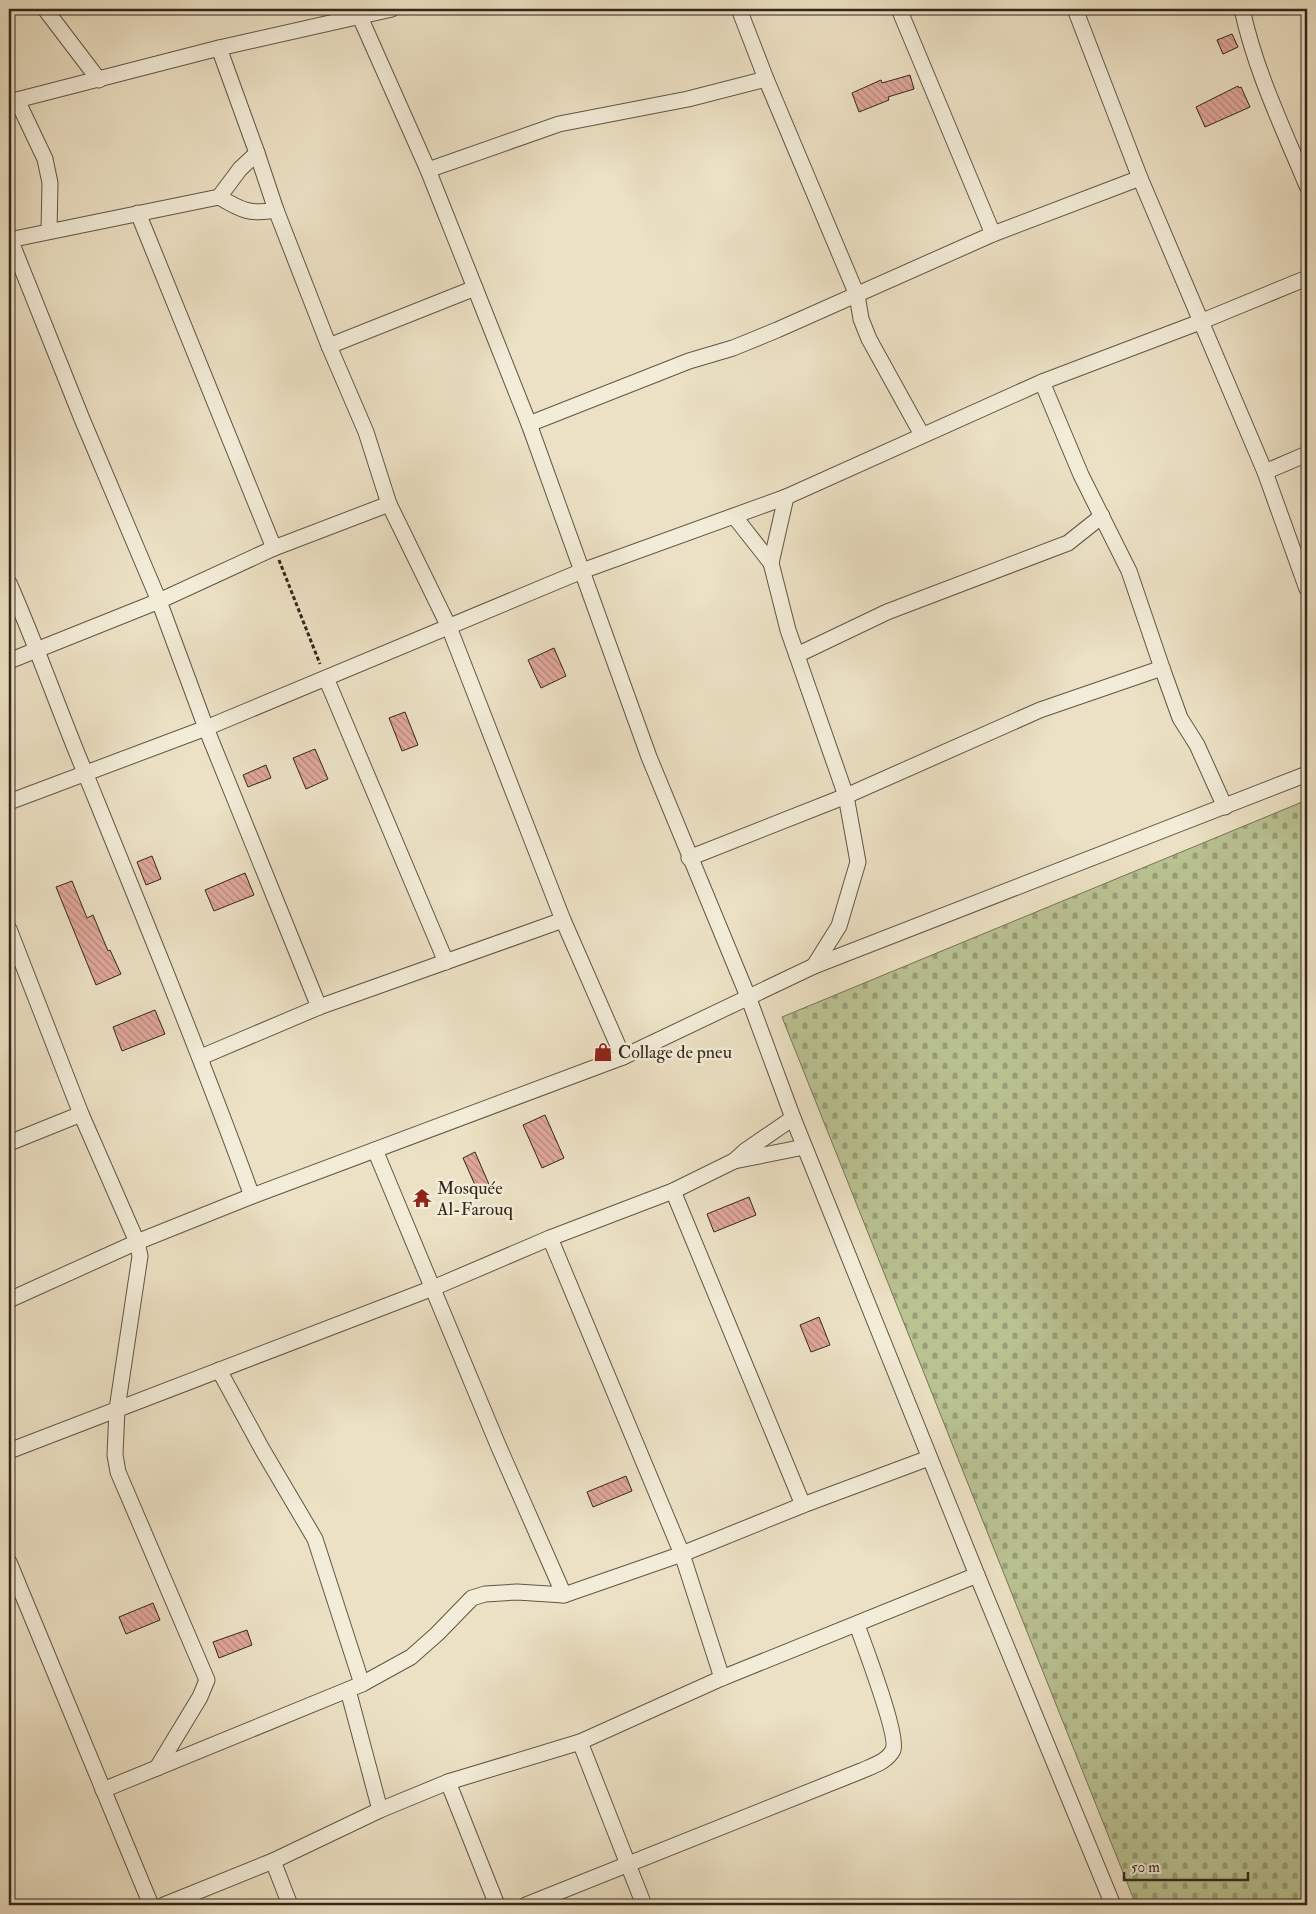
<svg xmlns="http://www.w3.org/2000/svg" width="1316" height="1914" font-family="'IM FELL Double Pica',serif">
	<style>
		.cemetery { fill: url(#cemetery-stones); stroke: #767456 }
		.building { fill: url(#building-back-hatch); stroke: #31271a }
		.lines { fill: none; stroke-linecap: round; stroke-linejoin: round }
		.minor-casing { stroke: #605644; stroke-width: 17 }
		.path { stroke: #31271a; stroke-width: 3; stroke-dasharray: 4 2.5; stroke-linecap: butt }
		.minor { stroke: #f3ecd9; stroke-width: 15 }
		.labels { text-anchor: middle; stroke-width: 5; stroke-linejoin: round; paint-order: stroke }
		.poi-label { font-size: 18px; fill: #31271a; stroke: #f3ecd9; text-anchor: start }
	</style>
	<defs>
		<pattern id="cemetery-stones" width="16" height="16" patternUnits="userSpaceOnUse" patternTransform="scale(1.25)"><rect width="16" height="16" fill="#bac292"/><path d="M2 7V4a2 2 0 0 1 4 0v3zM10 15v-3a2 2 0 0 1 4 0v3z" fill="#989e76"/></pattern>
		<pattern id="building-back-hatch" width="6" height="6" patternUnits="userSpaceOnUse" patternTransform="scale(1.25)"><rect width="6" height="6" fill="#e0a79a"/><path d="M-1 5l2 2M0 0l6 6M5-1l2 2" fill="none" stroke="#b6887d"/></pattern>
	</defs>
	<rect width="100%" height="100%" fill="#ece1c4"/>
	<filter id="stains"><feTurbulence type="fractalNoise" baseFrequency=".004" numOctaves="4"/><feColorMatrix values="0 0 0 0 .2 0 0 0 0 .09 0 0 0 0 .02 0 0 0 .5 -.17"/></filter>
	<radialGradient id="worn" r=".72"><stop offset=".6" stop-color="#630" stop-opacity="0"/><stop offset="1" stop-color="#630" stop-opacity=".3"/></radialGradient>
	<!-- cemetery -->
	<polygon class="cemetery" points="1307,800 1307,1905 1136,1905 782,1017"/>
	<!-- building -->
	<g class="building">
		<polygon points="1232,34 1238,47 1223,54 1217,40"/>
		<polygon points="910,75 914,89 888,97 889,100 859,112 852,93 881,80 882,83"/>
		<polygon points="1238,86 1239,88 1241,87 1250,107 1205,127 1196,107"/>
		<polygon points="554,648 566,676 541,688 528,660"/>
		<polygon points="405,712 418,745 402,751 389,718"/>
		<polygon points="315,749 328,779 306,789 293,758"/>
		<polygon points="266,765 271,778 248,787 243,775"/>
		<polygon points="152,856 161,879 146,885 137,862"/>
		<polygon points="245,873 254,895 214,911 205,890"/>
		<polygon points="72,881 87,918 93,915 108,951 110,950 121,974 96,985 56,887"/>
		<polygon points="155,1010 165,1034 122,1051 113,1027"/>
		<polygon points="545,1115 564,1158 542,1168 523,1125"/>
		<polygon points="475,1152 491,1189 479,1194 463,1158"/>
		<polygon points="749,1197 756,1215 714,1232 707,1214"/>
		<polygon points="819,1317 830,1345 811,1352 800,1325"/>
		<polygon points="626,1476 632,1491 593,1507 587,1492"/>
		<polygon points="153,1603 160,1620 126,1634 119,1617"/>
		<polygon points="247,1630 252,1645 219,1658 213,1642"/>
	</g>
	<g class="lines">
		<!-- minor casing -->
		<g class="minor-casing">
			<g id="minor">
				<polyline points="45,9 99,80"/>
				<polyline points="739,9 766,79 857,295 861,319 869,339 922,435"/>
				<polyline points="899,9 993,234"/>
				<polyline points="1075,9 1140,178 1265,472 1307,589"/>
				<path d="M1242,9C1255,70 1283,128 1307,186"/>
				<polyline points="360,17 428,170 475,288 529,424 649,757 749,999 793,1118 977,1575"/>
				<polyline points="219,48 257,153 240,169 219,197"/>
				<polyline points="17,100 45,159 50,183 49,231"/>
				<polyline points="9,102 219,48 392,9"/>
				<polyline points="257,153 276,210"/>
				<polyline points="428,170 559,124 688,99 766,79"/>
				<polyline points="138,213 274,548"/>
				<polyline points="10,239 82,419 159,601 206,728 319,1007"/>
				<path d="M9,240L219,197C241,210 250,215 276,210L329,346L366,432L389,504L449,627L563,920L623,1057"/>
				<polyline points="329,346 475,288"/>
				<polyline points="529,424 689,361 733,348 777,330 993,234 1140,178"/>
				<polyline points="1265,472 1307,454"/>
				<polyline points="786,497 771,563 788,630 846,796 858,862 839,926 814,966"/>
				<polyline points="734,516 771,563"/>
				<path d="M9,583C37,646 59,711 86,775C143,915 200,1054 252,1196"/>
				<polyline points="797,655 887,612 1068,543 1102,516"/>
				<polyline points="9,661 159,601 274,548 389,504"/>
				<polyline points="1162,668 1180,718 1197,745 1225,807"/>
				<polyline points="326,678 446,962"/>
				<polyline points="9,802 206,728 582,571 786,497 1042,382 1200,322 1307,278"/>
				<polyline points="689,858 846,796 1040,710 1162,668 1129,571 1081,475 1042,382"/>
				<polyline points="9,929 81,1114 137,1242 140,1256 117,1409 115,1455 118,1472 207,1680 200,1697 157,1768"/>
				<polyline points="201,1057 319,1007 563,920"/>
				<polyline points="9,1143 81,1114"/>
				<polyline points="375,1150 498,1445 564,1595"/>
				<polyline points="734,1161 745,1151 793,1118"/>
				<polyline points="673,1191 803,1505"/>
				<polyline points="550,1238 682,1554 722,1678"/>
				<polyline points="9,1300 137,1242 252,1196 623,1057 814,966 1307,774"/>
				<polyline points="219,1370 262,1449 315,1539 362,1684"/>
				<polyline points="9,1451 433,1288 550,1238 673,1191 734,1161 804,1147"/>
				<polyline points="9,1562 151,1905"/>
				<polyline points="348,1690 380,1810"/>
				<polyline points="580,1742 644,1905"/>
				<polyline points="448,1782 497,1905"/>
				<polyline points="103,1790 362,1684 411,1657 437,1634 472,1598 485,1594 517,1592 564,1595 682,1554 803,1505 929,1458"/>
				<polyline points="273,1861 290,1905"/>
				<polyline points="164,1905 273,1861 380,1810 448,1782 580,1742 722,1678 977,1575 1113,1905"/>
				<path d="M526,1905L861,1771C872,1766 887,1762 893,1750C899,1736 864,1645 857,1625"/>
			</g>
		</g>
		<!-- path -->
		<polyline class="path" points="279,560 320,664"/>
		<!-- minor -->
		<use href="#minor" class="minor"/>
	</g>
	<!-- icons -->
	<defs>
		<g id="shop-bare" transform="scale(1.5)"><path d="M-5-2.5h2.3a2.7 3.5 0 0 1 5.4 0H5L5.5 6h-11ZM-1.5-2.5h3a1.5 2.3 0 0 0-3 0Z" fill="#8f2418" stroke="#f3ecd9" stroke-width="2.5" paint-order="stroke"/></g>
		<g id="temple-bare" transform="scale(1.5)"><path d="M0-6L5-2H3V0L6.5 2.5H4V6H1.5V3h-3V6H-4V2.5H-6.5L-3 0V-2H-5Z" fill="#8f2418" stroke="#f3ecd9" stroke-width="2.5" paint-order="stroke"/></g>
	</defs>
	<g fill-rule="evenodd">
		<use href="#shop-bare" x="603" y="1052"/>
		<use href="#temple-bare" x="422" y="1198"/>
	</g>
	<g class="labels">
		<!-- poi labels -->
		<g class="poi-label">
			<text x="618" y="1058">Collage de pneu</text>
			<text x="437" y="1194">Mosquée<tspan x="437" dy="21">Al-Farouq</tspan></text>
		</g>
	</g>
	<!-- margin -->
	<rect width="1316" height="1914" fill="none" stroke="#ece1c4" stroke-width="30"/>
	<rect x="10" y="10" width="1296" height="1894" fill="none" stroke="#31271a" stroke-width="2.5"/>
	<rect x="15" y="15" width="1286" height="1884" fill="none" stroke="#31271a"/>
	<!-- scale -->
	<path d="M1124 1872v8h124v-8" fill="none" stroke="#31271a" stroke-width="2.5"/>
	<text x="1131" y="1872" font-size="15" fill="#31271a" stroke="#f3ecd9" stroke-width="4" paint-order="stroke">50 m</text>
	<rect width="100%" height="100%" filter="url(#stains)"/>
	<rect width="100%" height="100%" fill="url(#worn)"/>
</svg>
